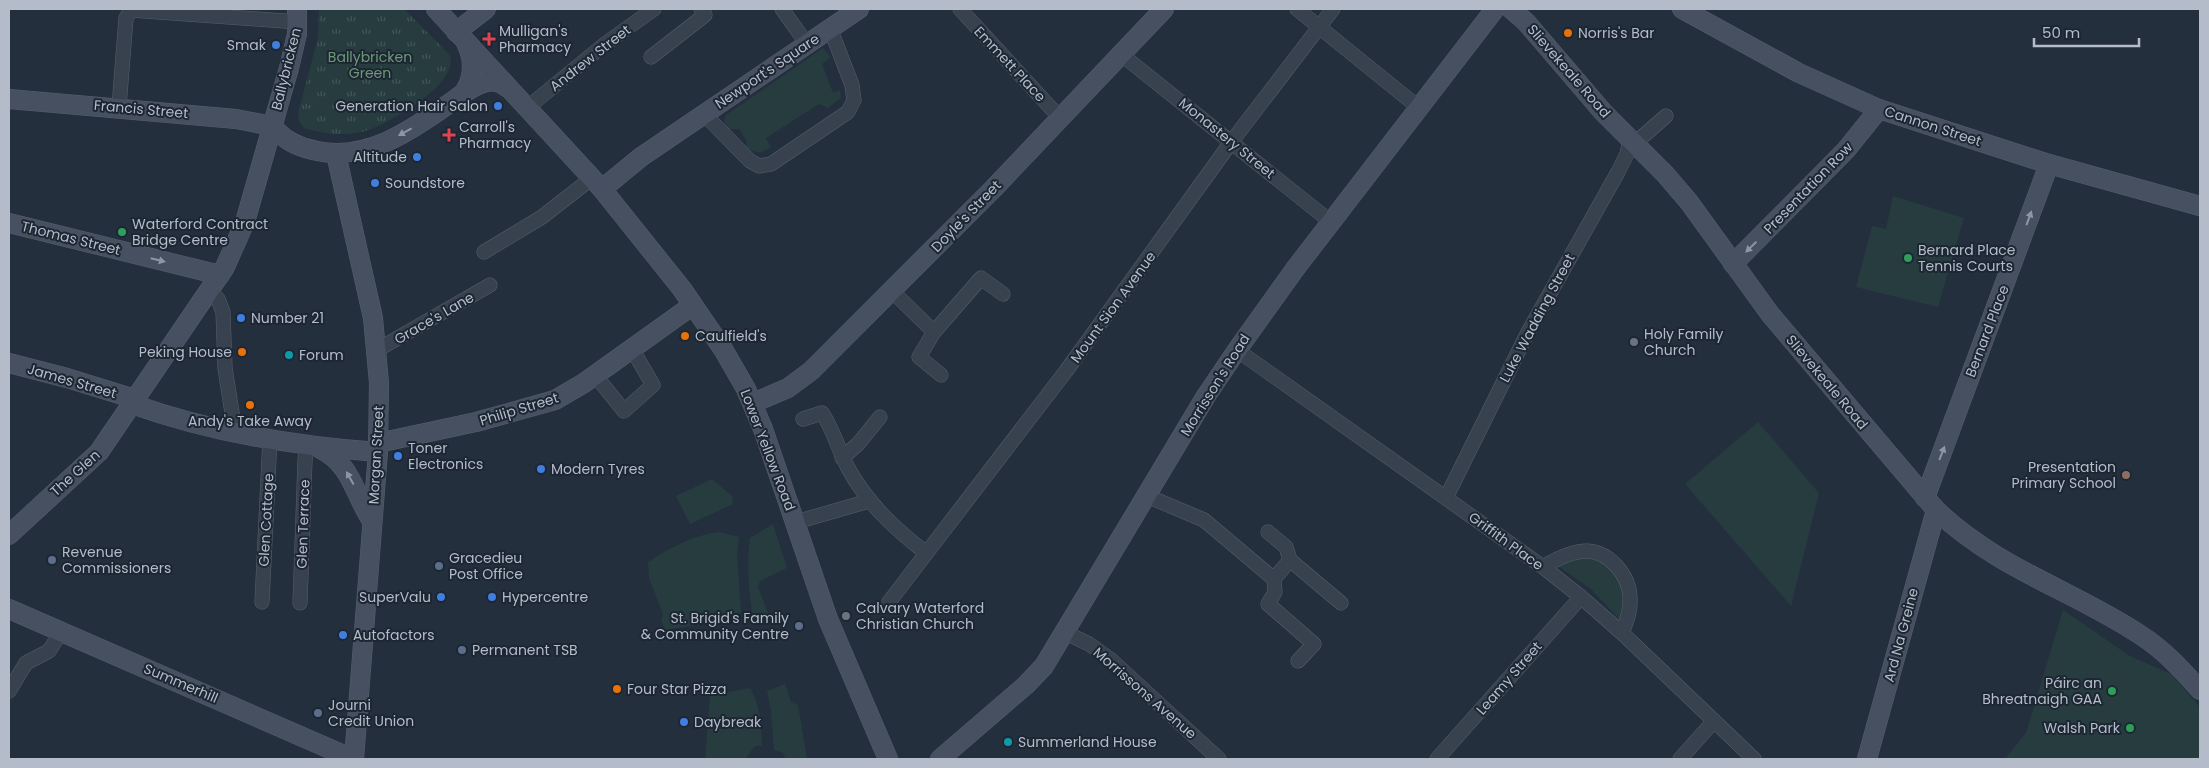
<svg xmlns="http://www.w3.org/2000/svg" width="2209" height="768" font-family="Poppins,sans-serif">
	<style>
		.grass { fill: #263c3f }
		.park { fill: url(#park-tufts) }
		.lines { fill: none; stroke-linecap: round; stroke-linejoin: round }
		.street-casing { stroke: #565f6c; stroke-width: 15 }
		.secondary-casing { stroke: #565f6c; stroke-width: 20 }
		.street { stroke: #38414e; stroke-width: 14 }
		.secondary { stroke: #465061; stroke-width: 19 }
		.oneway { fill: #8e96a5 }
		.food-dot { fill: #e8710a; stroke: #1d2633; stroke-width: 2 }
		.health-dot { fill: #e0444e; stroke: #1d2633; stroke-width: 2 }
		.shop-dot { fill: #3f7fe0; stroke: #1d2633; stroke-width: 2 }
		.leisure-dot { fill: #2e9e5b; stroke: #1d2633; stroke-width: 2 }
		.worship-dot { fill: #6b7280; stroke: #1d2633; stroke-width: 2 }
		.culture-dot { fill: #0f9aa8; stroke: #1d2633; stroke-width: 2 }
		.education-dot { fill: #8d6e63; stroke: #1d2633; stroke-width: 2 }
		.service-dot { fill: #5c6f8a; stroke: #1d2633; stroke-width: 2 }
		.labels { text-anchor: middle; stroke-width: 4; stroke-linejoin: round; paint-order: stroke }
		.poi-label { font-size: 14px; fill: #b4bcc9; stroke: #1d2633; text-anchor: start }
		.park-label { font-size: 14px; fill: #6b9a76; stroke: #1d2633 }
		.street-label { font-size: 14px; fill: #b4bcc9; stroke: #1d2633 }
	</style>
	<defs>
		<pattern id="park-tufts" width="24" height="20" patternUnits="userSpaceOnUse" patternTransform="scale(1.25)"><rect width="24" height="20" fill="#263c3f"/><path d="M3 7l-1-3M5 7V3M7 7l1-3M15 17l-1-3M17 17v-4M19 17l1-3" fill="none" stroke="#435659"/></pattern>
	</defs>
	<rect width="100%" height="100%" fill="#242f3e"/>
	<!-- grass -->
	<g class="grass">
		<path d="M823,48L831,57L822,64L833,93L840,90L841,98L828,108L819,104L766,138L771,147C761,154 757,154 747,148L746,140L739,129H728L724,121L726,115Z"/>
		<polygon points="1893,196 1964,218 1938,307 1856,287 1872,226 1886,229"/>
		<polygon points="1758,422 1819,493 1791,606 1685,484"/>
		<polygon points="712,479 732,496 733,504 690,524 676,496"/>
		<path d="M773,524L787,568L760,581L758,587L770,618L753,619C749,592 746,566 750,538Z"/>
		<path d="M719,532L739,537L737,553L741,613L712,618L709,623L665,630L661,620L663,614L649,578L648,562C670,548 693,535 719,532Z"/>
		<path d="M1575,558C1580,558 1586,557 1591,558C1619,564 1629,596 1620,620L1591,589L1555,564Z"/>
		<polygon points="2063,610 2130,656 2171,674 2200,707 2200,759 2005,759 2026,733"/>
		<polygon points="785,684 791,702 798,705 807,759 786,759 783,753 774,750 771,711 767,691"/>
		<path d="M750,688C761,706 761,726 762,746H755L745,759H705L710,695Z"/>
	</g>
	<!-- park -->
	<path class="park" d="M319,9H404L449,54C464,82 383,128 361,132C342,136 323,134 304,128L299,121L298,113L318,38Z"/>
	<g class="lines">
		<!-- street casing -->
		<g class="street-casing">
			<g id="street">
				<polyline points="782,9 807,44"/>
				<polyline points="960,9 1061,119"/>
				<polyline points="1297,9 1418,107"/>
				<polyline points="1122,55 1331,222"/>
				<polyline points="651,57 705,15 701,9"/>
				<polyline points="119,107 126,18 131,10 298,22"/>
				<polyline points="527,108 605,44 654,9"/>
				<polyline points="704,114 750,161 759,166 771,164 848,112 854,100 852,85 830,28"/>
				<polyline points="1634,144 1666,116"/>
				<polyline points="484,252 542,217 592,178"/>
				<polyline points="210,291 218,299 223,312 225,368 235,432"/>
				<polyline points="892,291 934,332"/>
				<polyline points="377,350 490,285"/>
				<polyline points="1237,350 1543,567 1581,597 1622,633 1754,759"/>
				<polyline points="595,375 624,411 653,385 632,349"/>
				<polyline points="941,375 919,357 934,332 981,278 1003,294"/>
				<path d="M803,419L822,413C834,430 838,450 848,468C867,503 895,529 926,553"/>
				<polyline points="842,458 858,444 880,417"/>
				<polyline points="1147,496 1204,520 1274,579"/>
				<polyline points="1446,498 1527,334 1618,172 1627,154 1630,140"/>
				<polyline points="796,522 869,501"/>
				<polyline points="1268,532 1286,547 1290,560"/>
				<path d="M1543,567C1556,559 1571,551 1587,551C1610,552 1630,576 1630,599C1631,611 1626,623 1622,633"/>
				<polyline points="262,602 270,438"/>
				<polyline points="889,602 1066,371 1232,141 1333,9"/>
				<polyline points="300,603 305,460 307,445"/>
				<polyline points="1066,633 1089,644 1110,659 1219,759"/>
				<polyline points="1298,661 1314,644 1268,604 1275,592 1274,579 1290,560 1341,603"/>
				<polyline points="9,691 26,663 49,651 61,632"/>
				<polyline points="1437,759 1581,597"/>
				<polyline points="1680,759 1714,721"/>
			</g>
		</g>
		<!-- secondary casing -->
		<g class="secondary-casing">
			<g id="secondary">
				<polyline points="436,9 602,189 682,289 723,349 746,389 763,429 828,619 888,759"/>
				<path d="M1511,9L1526,22L1603,112L1665,174L1689,202L1770,314L1936,510C1999,570 2073,590 2142,636C2165,651 2182,670 2200,690"/>
				<polyline points="1682,9 1799,73 1879,109 2049,164 2200,206"/>
				<polyline points="456,32 486,9"/>
				<path d="M461,96C474,82 475,60 466,43"/>
				<polyline points="9,99 236,119 272,126"/>
				<path d="M272,126C285,141 298,147 317,151C366,161 409,132 447,105C459,97 472,85 487,82C495,80 502,83 508,88"/>
				<polyline points="336,154 373,318 379,383 378,452 354,759"/>
				<polyline points="602,189 641,157 859,9"/>
				<polyline points="9,223 220,275"/>
				<polyline points="1733,264 1846,150 1879,109"/>
				<polyline points="9,363 67,378 135,399"/>
				<polyline points="753,403 788,388 811,371 994,188 1164,9"/>
				<path d="M132,404C210,432 295,446 378,452"/>
				<polyline points="378,443 476,422 555,400 584,383 693,305"/>
				<path d="M319,448C353,465 353,493 372,521"/>
				<polyline points="1925,498 2049,164"/>
				<polyline points="9,535 99,452 225,267 245,222 289,68 297,34 297,9"/>
				<polyline points="9,609 353,759"/>
				<polyline points="940,759 1026,685 1044,666 1206,396 1237,350 1295,269 1495,9"/>
				<polyline points="1867,759 1936,510"/>
			</g>
		</g>
		<!-- street -->
		<use href="#street" class="street"/>
		<!-- secondary -->
		<use href="#secondary" class="secondary"/>
	</g>
	<!-- one-way arrows -->
	<defs><path id="oneway-solid" d="M-6-.8H1V-3.2L6.5 0L1 3.2V.8H-6Z" transform="scale(1.25)"/></defs>
	<g class="oneway">
		<use href="#oneway-solid" transform="translate(405 132) rotate(151)"/>
		<use href="#oneway-solid" transform="translate(2029 218) rotate(-70)"/>
		<use href="#oneway-solid" transform="translate(1751 247) rotate(136)"/>
		<use href="#oneway-solid" transform="translate(158 260) rotate(14)"/>
		<use href="#oneway-solid" transform="translate(1942 453) rotate(-69)"/>
		<use href="#oneway-solid" transform="translate(350 478) rotate(-119)"/>
	</g>
	<!-- markers -->
	<g class="food-dot">
		<circle cx="1568" cy="33" r="5"/>
		<circle cx="685" cy="336" r="5"/>
		<circle cx="242" cy="352" r="5"/>
		<circle cx="250" cy="405" r="5"/>
		<circle cx="617" cy="689" r="5"/>
	</g>
	<g class="health-dot">
		<path d="M486.5 31.5h5v5h5v5h-5v5h-5v-5h-5v-5h5z"/>
		<path d="M446.5 127.5h5v5h5v5h-5v5h-5v-5h-5v-5h5z"/>
	</g>
	<g class="shop-dot">
		<circle cx="276" cy="45" r="5"/>
		<circle cx="498" cy="106" r="5"/>
		<circle cx="417" cy="157" r="5"/>
		<circle cx="375" cy="183" r="5"/>
		<circle cx="241" cy="318" r="5"/>
		<circle cx="398" cy="456" r="5"/>
		<circle cx="541" cy="469" r="5"/>
		<circle cx="441" cy="597" r="5"/>
		<circle cx="492" cy="597" r="5"/>
		<circle cx="343" cy="635" r="5"/>
		<circle cx="684" cy="722" r="5"/>
	</g>
	<g class="leisure-dot">
		<circle cx="122" cy="232" r="5"/>
		<circle cx="1908" cy="258" r="5"/>
		<circle cx="2112" cy="691" r="5"/>
		<circle cx="2130" cy="728" r="5"/>
	</g>
	<g class="worship-dot">
		<circle cx="1634" cy="342" r="5"/>
		<circle cx="846" cy="616" r="5"/>
	</g>
	<g class="culture-dot">
		<circle cx="289" cy="355" r="5"/>
		<circle cx="1008" cy="742" r="5"/>
	</g>
	<circle class="education-dot" cx="2126" cy="475" r="5"/>
	<g class="service-dot">
		<circle cx="52" cy="560" r="5"/>
		<circle cx="439" cy="566" r="5"/>
		<circle cx="799" cy="626" r="5"/>
		<circle cx="462" cy="650" r="5"/>
		<circle cx="318" cy="713" r="5"/>
	</g>
	<g class="labels">
		<!-- poi labels -->
		<g class="poi-label">
			<text x="499" y="36">Mulligan's<tspan x="499" dy="16">Pharmacy</tspan></text>
			<text x="1578" y="38">Norris's Bar</text>
			<text x="266" y="50" text-anchor="end">Smak</text>
			<text x="488" y="111" text-anchor="end">Generation Hair Salon</text>
			<text x="459" y="132">Carroll's<tspan x="459" dy="16">Pharmacy</tspan></text>
			<text x="407" y="162" text-anchor="end">Altitude</text>
			<text x="385" y="188">Soundstore</text>
			<text x="132" y="229">Waterford Contract<tspan x="132" dy="16">Bridge Centre</tspan></text>
			<text x="1918" y="255">Bernard Place<tspan x="1918" dy="16">Tennis Courts</tspan></text>
			<text x="251" y="323">Number 21</text>
			<text x="1644" y="339">Holy Family<tspan x="1644" dy="16">Church</tspan></text>
			<text x="695" y="341">Caulfield's</text>
			<text x="232" y="357" text-anchor="end">Peking House</text>
			<text x="299" y="360">Forum</text>
			<text x="250" y="426" text-anchor="middle">Andy's Take Away</text>
			<text x="408" y="453">Toner<tspan x="408" dy="16">Electronics</tspan></text>
			<text x="2116" y="472" text-anchor="end">Presentation<tspan x="2116" dy="16">Primary School</tspan></text>
			<text x="551" y="474">Modern Tyres</text>
			<text x="62" y="557">Revenue<tspan x="62" dy="16">Commissioners</tspan></text>
			<text x="449" y="563">Gracedieu<tspan x="449" dy="16">Post Office</tspan></text>
			<text x="431" y="602" text-anchor="end">SuperValu</text>
			<text x="502" y="602">Hypercentre</text>
			<text x="856" y="613">Calvary Waterford<tspan x="856" dy="16">Christian Church</tspan></text>
			<text x="789" y="623" text-anchor="end">St. Brigid's Family<tspan x="789" dy="16">&amp; Community Centre</tspan></text>
			<text x="353" y="640">Autofactors</text>
			<text x="472" y="655">Permanent TSB</text>
			<text x="2102" y="688" text-anchor="end">Páirc an<tspan x="2102" dy="16">Bhreatnaigh GAA</tspan></text>
			<text x="627" y="694">Four Star Pizza</text>
			<text x="328" y="710">Journi<tspan x="328" dy="16">Credit Union</tspan></text>
			<text x="694" y="727">Daybreak</text>
			<text x="2120" y="733" text-anchor="end">Walsh Park</text>
			<text x="1018" y="747">Summerland House</text>
		</g>
		<!-- park labels -->
		<g class="park-label">
			<text x="370" y="62">Ballybricken<tspan x="370" dy="16">Green</tspan></text>
		</g>
		<!-- street labels -->
		<g class="street-label">
			<text transform="translate(590 58) rotate(-38)" y="5">Andrew Street</text>
			<text transform="translate(1010 64) rotate(47)" y="5">Emmett Place</text>
			<text transform="translate(286 69) rotate(-76)" y="5">Ballybricken</text>
			<text transform="translate(767 71) rotate(-34)" y="5">Newport's Square</text>
			<text transform="translate(1569 71) rotate(49)" y="5">Slievekeale Road</text>
			<text transform="translate(141 109) rotate(5)" y="5">Francis Street</text>
			<text transform="translate(1933 126) rotate(18)" y="5">Cannon Street</text>
			<text transform="translate(1227 138) rotate(39)" y="5">Monastery Street</text>
			<text transform="translate(1808 188) rotate(-46)" y="5">Presentation Row</text>
			<text transform="translate(966 216) rotate(-46)" y="5">Doyle's Street</text>
			<text transform="translate(71 238) rotate(14)" y="5">Thomas Street</text>
			<text transform="translate(1113 307) rotate(-54)" y="5">Mount Sion Avenue</text>
			<text transform="translate(434 318) rotate(-30)" y="5">Grace's Lane</text>
			<text transform="translate(1537 318) rotate(-62)" y="5">Luke Wadding Street</text>
			<text transform="translate(1987 331) rotate(-69)" y="5">Bernard Place</text>
			<text transform="translate(72 381) rotate(16)" y="5">James Street</text>
			<text transform="translate(1827 382) rotate(50)" y="5">Slievekeale Road</text>
			<text transform="translate(1215 385) rotate(-58)" y="5">Morrisson's Road</text>
			<text transform="translate(519 409) rotate(-17)" y="5">Philip Street</text>
			<text transform="translate(768 450) rotate(69)" y="5">Lower Yellow Road</text>
			<text transform="translate(376 455) rotate(-87)" y="5">Morgan Street</text>
			<text transform="translate(75 473) rotate(-42)" y="5">The Glen</text>
			<text transform="translate(266 520) rotate(-87)" y="5">Glen Cottage</text>
			<text transform="translate(303 524) rotate(-88)" y="5">Glen Terrace</text>
			<text transform="translate(1506 541) rotate(36)" y="5">Griffith Place</text>
			<text transform="translate(1901 635) rotate(-75)" y="5">Ard Na Greine</text>
			<text transform="translate(1509 678) rotate(-49)" y="5">Leamy Street</text>
			<text transform="translate(181 683) rotate(23)" y="5">Summerhill</text>
			<text transform="translate(1145 693) rotate(41)" y="5">Morrissons Avenue</text>
		</g>
	</g>
	<!-- border -->
	<rect width="2209" height="768" fill="none" stroke="#b4bcc9" stroke-width="20"/>
	<!-- scale -->
	<path d="M2034 38v8h105v-8" fill="none" stroke="#b4bcc9" stroke-width="2.5"/>
	<text x="2042" y="38" font-size="15" fill="#b4bcc9" stroke="#1d2633" stroke-width="4" paint-order="stroke">50 m</text>
</svg>
